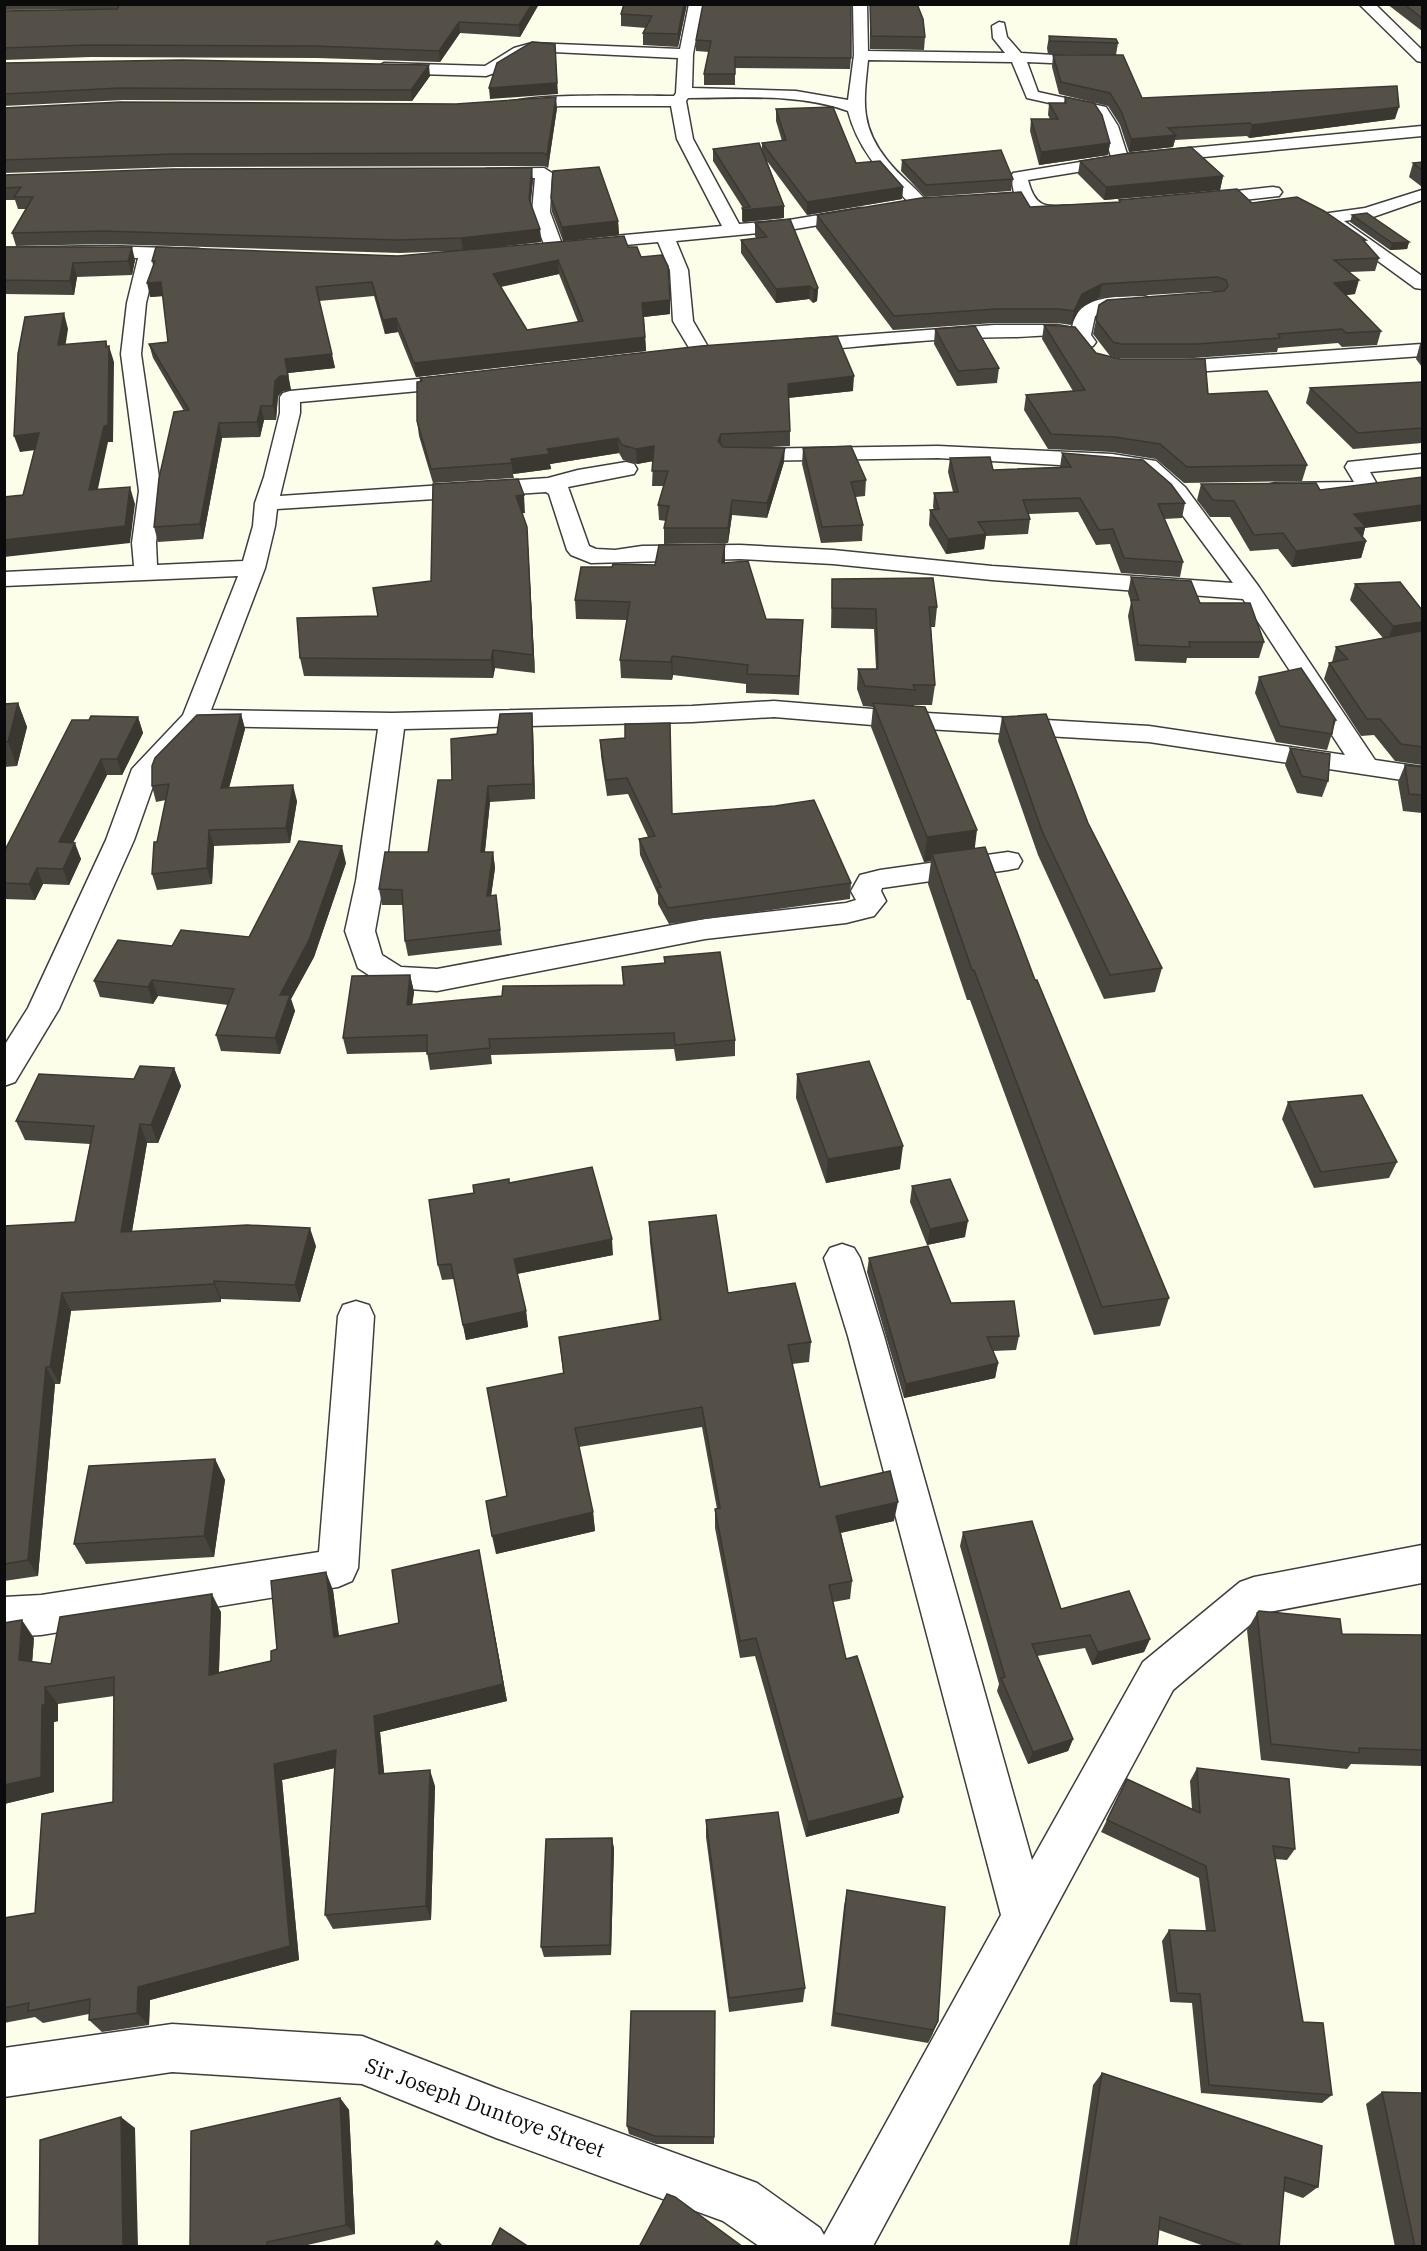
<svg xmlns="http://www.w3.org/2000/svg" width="1427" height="2251" font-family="'IBM Plex Serif',serif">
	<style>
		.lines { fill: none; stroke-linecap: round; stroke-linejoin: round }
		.street-casing { stroke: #3e3e3e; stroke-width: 3 }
		.street { fill: #fff; fill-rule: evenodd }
		.wall { fill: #48453e; fill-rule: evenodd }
		.shaded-wall { fill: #3b3832 }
		.building { fill: #545048; stroke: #3b3832; stroke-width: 1.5; fill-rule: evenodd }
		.labels { text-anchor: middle; stroke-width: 6; stroke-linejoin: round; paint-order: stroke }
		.near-street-label { font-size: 21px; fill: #0b0b0b; stroke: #fff }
	</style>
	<rect width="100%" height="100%" fill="#fdfeea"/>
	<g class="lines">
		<!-- street casing -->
		<g class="street-casing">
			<g id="street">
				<path d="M689,4H703L693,54L692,88L796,91L848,100L854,55L853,4H867L868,51L1005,53L993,38L992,26L999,22L1004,23L1007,37L1021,53L1103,58L1105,61L1103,64L1098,65L1027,62L1038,92L1106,107L1118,126L1127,154L1422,126V136L1120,165L1028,180C1038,220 1058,200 1086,207L1089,211L1086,215L1044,218L1038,217L1020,203L981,205L975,204L972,200L975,196L1014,193L1011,177L1013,173L1111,157L1102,126L1094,113L1027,98L1012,62L868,60C864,100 859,125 887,160C899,176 917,188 929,204L926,208H914C885,177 859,153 848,111C798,93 741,98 688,98L686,101L693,139L739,224L789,220L861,208L867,209L870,213L867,217L789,230L676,241L688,270L693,321L711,352L708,356H694L673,321L670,270L658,242L582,249L576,248L573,244L576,240L582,239L722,226L677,139L671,106H560L513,110L505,105C516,92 649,96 674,96L676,93L678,58L532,51L497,72L486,76L384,73L376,68L384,63L485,66L514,48L532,43L680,49Z"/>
				<polygon points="1359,4 1375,4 1422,50 1422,62 1417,61"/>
				<polygon points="544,168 552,173 550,212 563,247 560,251 548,251 545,247 532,212 535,178 486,179 478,174 486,169"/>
				<polygon points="1273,187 1279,188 1282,192 1279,196 1200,205 1194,204 1191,200 1194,196 1200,195"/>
				<polygon points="1422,190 1422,200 1373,217 1344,221 1422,276 1422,289 1415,288 1319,218 1322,214 1365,208"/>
				<path d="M106,246L198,249L204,250L207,254L204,258L198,259L157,258L146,303L141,354L161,491L156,543L157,565L243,561L253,526L255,503L264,477L280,413V397L283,393L290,391L462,375L469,377L472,381L469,385L462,387L300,402V413L280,496L548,478L578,470L626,462L634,464L637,469L634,474L568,487L589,546L596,549L615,550L642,546L740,545L833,550L992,566L1233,583L1169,497L1141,472L1112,468L938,458L741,461L733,460L730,455L733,450L741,449L938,446L1112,454L1156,461L1185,487L1259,587L1375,760L1422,767V783L1149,742L909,728L774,717L692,722L404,729L384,881L375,931L382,955L401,967L437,969L705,919L846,903L856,900L851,891L860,875L880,870L1008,852L1018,854L1022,861L1018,868L1008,870L882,888L881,891L886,901L874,916L846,923L705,939L437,991L395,988L384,985L358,968L345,931L356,881L378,729L202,726L158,772L134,840L59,1009L15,1082L4,1086V1046L28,1008L106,840L132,769L183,715L238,576L4,586V572L134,566L132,543L139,491L121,354L127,303L138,258H4V248ZM546,492L549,494L567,550L571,555L591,563L740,559L833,564L992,580L1243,599L1345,755L1149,726L909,712L774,701L692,706L392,713L211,710L265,568L275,526L277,509Z"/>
				<path d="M1143,296L1150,298L1153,302L1150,306L1110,309L1095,316L1091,335L1096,342L1093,346C1082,349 1081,344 1073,340C1056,332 1031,337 1013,337C941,337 868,346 796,352L789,350L786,346L789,342L796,340L994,325H1057L1072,328C1077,294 1116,297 1143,296Z"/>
				<polygon points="1422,344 1422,356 1194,372 1154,370 1151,366 1154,362 1194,360"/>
				<polygon points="1422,454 1422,467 1370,472 1378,486 1375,491 1356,496 1275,497 1267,495 1264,490 1267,485 1275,483 1354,482 1345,467 1348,462"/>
				<polygon points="842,1244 854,1248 860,1258 884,1336 1032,1860 1143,1662 1240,1582 1254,1577 1422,1545 1422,1583 1264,1613 1173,1690 873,2246 759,2246 723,2221 496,2138 362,2084 172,2072 4,2097 4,2048 172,2024 362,2036 496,2088 757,2183 820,2228 824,2235 1001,1915 848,1336 824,1258 830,1248"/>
				<polygon points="356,1301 369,1305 374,1316 358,1568 352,1581 338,1587 41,1635 4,1637 4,1597 41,1595 319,1552 338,1316 343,1305"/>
			</g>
		</g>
		<!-- street -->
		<use href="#street" class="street"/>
	</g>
	<!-- wall -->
	<g class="wall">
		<polygon points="4,4 539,4 520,37 460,33 440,62 317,58 91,57 4,60 4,11 116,9 4,10"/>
		<polygon points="687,4 678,47 643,45 643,33 646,28 621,26 621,14"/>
		<polygon points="703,4 851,58 850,69 735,68 735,85 704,85 704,74 709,52 696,51 696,40"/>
		<polygon points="870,4 925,37 924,50 870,49"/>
		<polygon points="1387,4 1422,4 1422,31"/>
		<polygon points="1049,36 1118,43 1116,55 1142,98 1395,119 1249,138 1247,136 1175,140 1173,147 1129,152 1120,125 1108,106 1059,94 1052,67 1053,55 1086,55 1048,54 1047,48"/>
		<polygon points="4,63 430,76 412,101 123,100 4,106"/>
		<polygon points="1065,97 1110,143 1108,155 1039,165 1030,131 1031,119 1050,119 1048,115 1049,103 1064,103"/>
		<polygon points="4,108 557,108 548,168 544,166 176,167 4,173"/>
		<polygon points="776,109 856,163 903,187 902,199 807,215 767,161 784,206 784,218 743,222 742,221 742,208 743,208 713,161 713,149 762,150 762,143 782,141 776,121"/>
		<polygon points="902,160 1013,179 1011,191 925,197 901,171"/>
		<polygon points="1080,161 1223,176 1220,190 1104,200 1078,174"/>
		<polygon points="1422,162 1422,187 1409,177 1413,163"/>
		<path d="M4,175L533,180L530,204L540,229L541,242L494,247H628L641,257L670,314L644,317L646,351L416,377L398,332L385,334L374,296L319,301L335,368L288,373L291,390L283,391L278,396L276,420H264L260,437L222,438L203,539L158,542L154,527L184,411L153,358L149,344L168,342L163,296L150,297L153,265L152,261L398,256L449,251L400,253L106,244L16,246L12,233L26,209H18L15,200H4ZM559,274L578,322L527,330L501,287Z"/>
		<polygon points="551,198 618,221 619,235 563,241 552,212"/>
		<polygon points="1119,200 1252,203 1366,240 1365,242 1379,258 1375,271 1349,272 1355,294 1346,295 1381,331 1377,345 1342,347 1338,343 1278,348 1277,352 1194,358 1118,358 1110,356 1093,334 1096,320 1217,292 1214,291 1099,298 1080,308 1071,325 1057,323 994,323 893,330 816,228 817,215 1030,207 1119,202"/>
		<polygon points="1352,215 1409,242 1407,249 1390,250 1350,222"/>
		<polygon points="755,223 818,288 817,301 813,303 809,299 776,303 741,253 741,240 756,238 755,236"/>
		<polygon points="4,247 135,260 132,275 77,277 74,295 4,294"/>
		<polygon points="1044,325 1096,353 1208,394 1307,465 1302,481 1184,483 1156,459 1112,452 1048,449 1024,410 1026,395 1073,391 1042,339"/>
		<polygon points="935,329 999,368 997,383 957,386 934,344"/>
		<polygon points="1422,343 1422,367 1416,359 1420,344"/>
		<polygon points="420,378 853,391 788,398 790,431 790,446 752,448 784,462 767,518 732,515 728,543 664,544 664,528 666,521 659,520 658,505 664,486 652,486 653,461 637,464 623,460 619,453 550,464 551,469 513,474 514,478 433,483 419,436 417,421"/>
		<polygon points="1422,382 1422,443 1353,449 1306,403 1310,388"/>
		<polygon points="803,448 866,480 865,496 856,497 863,525 862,541 821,543 802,464"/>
		<polygon points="1062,453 1185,503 1182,518 1164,519 1183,562 1180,577 1121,573 1110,544 1096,545 1078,512 1029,514 1030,519 1028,534 986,536 984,549 946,554 929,525 930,510 934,510 933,507 934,493 953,492 948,472 950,458 993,470 1060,467"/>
		<polygon points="433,484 525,513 522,513 528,545 535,673 495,668 493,678 304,676 300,658 378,616 431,581"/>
		<polygon points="1201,484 1320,490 1365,528 1363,537 1366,541 1361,558 1292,567 1278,549 1250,551 1230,517 1210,517 1197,500"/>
		<polygon points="725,563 766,619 802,639 799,695 746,693 746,684 673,675 672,680 621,678 620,660 627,620 576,619 575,600 612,567 655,565"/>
		<polygon points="1131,577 1200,603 1264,642 1259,658 1187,658 1186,663 1135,661 1128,616 1131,602 1128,593"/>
		<polygon points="832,579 937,607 935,627 931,627 935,685 932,705 914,705 914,706 975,848 1035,980 1169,1298 1160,1326 1094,1335 970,1000 967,1000 928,884 931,861 924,862 871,727 873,707 863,706 857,689 858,669 876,669 874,629 831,628"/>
		<polygon points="1355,584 1422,610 1422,765 1395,761 1374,735 1361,736 1324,679 1329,663 1332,662 1336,647 1383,638 1350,600"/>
		<polygon points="1259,677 1336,720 1327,750 1276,742 1255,693"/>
		<polygon points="18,703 27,727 17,766 4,767 4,704"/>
		<polygon points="241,714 245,729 229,787 297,801 290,843 214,846 212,884 157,890 152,874 166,800 156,802 152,786"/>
		<polygon points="138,717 143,733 122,775 107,775 73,843 81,859 69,885 43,884 35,900 4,899 4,852 89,720"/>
		<polygon points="1002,717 1088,823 1162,968 1155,992 1104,999 1038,855 998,741"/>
		<polygon points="533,728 535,799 490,802 485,852 493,852 495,868 491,895 496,895 502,945 408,956 405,941 403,905 382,905 379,889 428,852 452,780 497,734"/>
		<polygon points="600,740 672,814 851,883 850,899 669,924 658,904 658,895 640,855 639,839 648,837 628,794 607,796 601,756"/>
		<polygon points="1290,748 1328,781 1322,797 1297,793 1285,765"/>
		<polygon points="1405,765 1422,767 1422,813 1403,811 1398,782"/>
		<polygon points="346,863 314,957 291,999 295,1011 280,1054 221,1051 216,1035 228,1005 158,996 153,1004 100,997 94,981 172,946 249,937"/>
		<polygon points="664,957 735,1040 735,1056 676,1061 674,1049 491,1055 492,1064 430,1070 427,1052 347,1054 343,1038 410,975 414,992 412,1005 623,985 622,967 665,963"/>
		<polygon points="174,1068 181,1086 158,1143 147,1143 132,1231 316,1246 300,1302 221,1299 221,1302 71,1311 60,1384 55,1384 38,1576 4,1581 4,1226 75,1222 90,1144 25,1140 16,1121 134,1079"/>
		<polygon points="797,1074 900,1169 826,1183 796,1098"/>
		<polygon points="1288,1102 1397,1162 1389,1178 1314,1188 1282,1119"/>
		<polygon points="509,1183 613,1255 517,1274 526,1311 528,1327 466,1340 454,1279 442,1280 438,1265 474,1193"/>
		<polygon points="912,1186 965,1237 927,1245 910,1202"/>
		<polygon points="649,1222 728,1293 811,1342 809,1362 792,1364 820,1487 894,1521 841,1533 852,1581 850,1599 833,1602 846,1659 899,1813 806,1837 755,1656 740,1658 715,1528 715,1509 717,1509 702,1427 579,1447 593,1512 595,1531 496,1554 507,1496 563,1373 559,1337 659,1320 650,1243"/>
		<polygon points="869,1258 951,1303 1019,1336 1016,1350 993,1351 998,1363 995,1378 904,1398 867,1272"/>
		<polygon points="215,1459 225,1480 214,1557 86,1564 74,1544"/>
		<polygon points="963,1532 1061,1609 1150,1639 1144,1652 1092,1665 1085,1648 1037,1656 1073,1739 1068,1751 1028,1764 997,1691 999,1684 960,1546"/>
		<polygon points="479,1550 507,1701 380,1732 384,1774 435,1786 431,1920 333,1929 325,1915 335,1768 282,1780 299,1960 150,2000 149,2025 102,2032 89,2020 89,2014 43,2023 35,2017 4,2023 4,1918 35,1913 113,1802 114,1696 58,1704 58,1721 54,1722 54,1792 4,1804 34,1638 32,1662 51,1664 221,1612 219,1672 271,1661 277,1649 333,1590 339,1636 399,1623"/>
		<polygon points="1257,1613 1342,1634 1422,1635 1422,1766 1351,1764 1347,1769 1261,1760 1247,1630"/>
		<polygon points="1197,1768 1295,1849 1287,1860 1275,1859 1303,2022 1332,2095 1322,2103 1201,2093 1192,2003 1170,2002 1162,1941 1169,1930 1206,1931 1199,1878 1101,1832 1127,1779 1192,1809 1190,1781"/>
		<polygon points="706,1820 805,1988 803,2002 729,2012 706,1837"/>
		<polygon points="612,1838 614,1849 611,1955 544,1957 541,1947"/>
		<polygon points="847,1890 938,2021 932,2035 928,2043 831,2026 844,1906"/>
		<polygon points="715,2011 714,2144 656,2144 629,2134 627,2126"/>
		<polygon points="1102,2073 1318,2187 1303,2198 1283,2191 1279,2247 1207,2247 1159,2230 1157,2247 1069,2247 1093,2085"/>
		<polygon points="1382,2092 1422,2247 1395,2247 1366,2104"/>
		<polygon points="340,2098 349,2110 355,2234 299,2247 190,2247"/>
	</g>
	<!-- shaded-wall -->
	<g class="shaded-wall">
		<polygon points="532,4 539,4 520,37 519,25"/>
		<polygon points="684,4 687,4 678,47 678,34"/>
		<polygon points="459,22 460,33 440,62 439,51"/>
		<polygon points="555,44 558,94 490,99 489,88"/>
		<polygon points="429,65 430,76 412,101 411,90"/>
		<polygon points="556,97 557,108 548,168 547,155"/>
		<polygon points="1399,107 1395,119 1249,138 1252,125"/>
		<polygon points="1176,135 1173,147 1129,152 1131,139"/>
		<polygon points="1110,143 1108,155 1039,165 1041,152"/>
		<polygon points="532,168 533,180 530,212 529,199"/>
		<polygon points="1223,176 1220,190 1104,200 1106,187"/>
		<polygon points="903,187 902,199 807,215 807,202"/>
		<polygon points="784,206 784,218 743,222 743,210"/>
		<polygon points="618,221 619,235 563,241 562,227"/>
		<polygon points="540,229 541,242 463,251 461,238"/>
		<polygon points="1409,242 1407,249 1390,250 1392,243"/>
		<polygon points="132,247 135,260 132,275 128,261"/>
		<polygon points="558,260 559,274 494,288 493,274"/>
		<polygon points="73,263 77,277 74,295 70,281"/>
		<polygon points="1359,280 1355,294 1330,297 1334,283"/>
		<polygon points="161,282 164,296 150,297 147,283"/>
		<polygon points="1102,284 1099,298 1080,308 1071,325 1074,311 1082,294"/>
		<polygon points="810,286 809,299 776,303 776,289"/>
		<polygon points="818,288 817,301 813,303 814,290"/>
		<polygon points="670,300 670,314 643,317 642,303"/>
		<polygon points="64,313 68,329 63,361 58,345"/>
		<polygon points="396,318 398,332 385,334 383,320"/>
		<polygon points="645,337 646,351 416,377 414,363"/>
		<polygon points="106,341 109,351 109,346 114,362 113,442 108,442 94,507 89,490"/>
		<polygon points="332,354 335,368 288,373 285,359"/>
		<polygon points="280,376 288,376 291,390 283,391 278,396 276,420 273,406 275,381"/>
		<polygon points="854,376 853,391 787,398 788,384"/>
		<polygon points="261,406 264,420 260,437 257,422"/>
		<polygon points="219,423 222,438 203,539 200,524"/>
		<polygon points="39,433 44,449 20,452 14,436"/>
		<polygon points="721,434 721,449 718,441"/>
		<polygon points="618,438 619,453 550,464 551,469 513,474 511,459 547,449"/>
		<polygon points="654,446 654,461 637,464 636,449"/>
		<polygon points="785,448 784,462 767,518 767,503"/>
		<polygon points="130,487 135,504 130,543 4,557 4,540"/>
		<polygon points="524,495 525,513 517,514 516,496"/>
		<polygon points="732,500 732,515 728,543 728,528"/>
		<polygon points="1422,505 1422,521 1365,528 1361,542 1366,541 1361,558 1292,567 1296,551 1354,514"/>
		<polygon points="527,527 528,545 535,673 533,655"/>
		<polygon points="986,534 984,549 946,554 948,539"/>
		<polygon points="725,544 725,562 722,582 722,563"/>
		<polygon points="1422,622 1422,638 1387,642 1393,626"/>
		<polygon points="493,650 495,668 493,678 491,660"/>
		<polygon points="672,656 673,675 672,680 671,662"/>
		<polygon points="18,703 27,727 17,766 8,742"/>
		<polygon points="532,713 533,728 535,799 533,784"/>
		<polygon points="241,714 245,729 225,803 221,788"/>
		<polygon points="138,717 143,733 122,775 117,759"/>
		<polygon points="101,759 107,775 65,859 59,842"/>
		<polygon points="293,785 297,801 290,843 286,828"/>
		<polygon points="488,786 490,802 483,868 481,852"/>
		<polygon points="209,830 214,846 212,884 207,868"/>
		<polygon points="977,830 974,855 932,854 931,861 924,862 927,837"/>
		<polygon points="75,843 81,859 69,885 63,869"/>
		<polygon points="342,846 346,863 314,957 291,999 295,1011 280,1054 275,1038 280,995"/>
		<polygon points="493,852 495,868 489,911 487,896"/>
		<polygon points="37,868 43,884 35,900 29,884"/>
		<polygon points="410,975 414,992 410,1021 407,1005"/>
		<polygon points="152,980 158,996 153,1004 148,987"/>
		<polygon points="174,1068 181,1086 158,1143 151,1125"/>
		<polygon points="140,1124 147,1143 129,1249 121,1232"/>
		<polygon points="903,1146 900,1169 826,1183 828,1159"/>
		<polygon points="968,1221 965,1237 927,1245 930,1229"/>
		<polygon points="310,1228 316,1246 300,1302 295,1285"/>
		<polygon points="612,1239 613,1255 516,1274 514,1259"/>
		<polygon points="214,1281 221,1299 221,1302 214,1284"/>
		<polygon points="62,1293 71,1311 60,1384 50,1367"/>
		<polygon points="526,1311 528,1327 466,1340 463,1325"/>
		<polygon points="998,1363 995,1378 904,1398 906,1384"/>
		<polygon points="46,1367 55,1384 38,1576 28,1560"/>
		<polygon points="215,1459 225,1480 214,1557 204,1536"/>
		<polygon points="898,1502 894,1521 834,1534 836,1516"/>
		<polygon points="593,1512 595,1531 496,1554 492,1536"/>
		<polygon points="479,1550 507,1701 380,1732 386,1790 379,1774 374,1716"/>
		<polygon points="326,1572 333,1590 341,1654 334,1637"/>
		<polygon points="212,1594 221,1612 218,1692 209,1675"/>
		<polygon points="22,1620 34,1638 31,1677 19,1660"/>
		<polygon points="1150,1639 1144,1652 1092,1665 1098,1652"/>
		<polygon points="45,1687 58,1704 58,1721 54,1722 54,1792 4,1804 4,1785 42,1705"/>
		<polygon points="1073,1739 1068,1751 1028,1764 1033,1752"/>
		<polygon points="336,1750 343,1766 282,1780 299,1960 150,2000 149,2025 137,2013 138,1987 274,1764"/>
		<polygon points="430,1770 435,1786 431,1920 426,1906"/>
		<polygon points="903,1797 899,1813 806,1837 808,1822"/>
		<polygon points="612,1838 614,1849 611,1955 610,1945"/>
		<polygon points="938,2021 932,2035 928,2043 933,2030"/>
		<polygon points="340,2098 349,2110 355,2234 346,2225"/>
		<polygon points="121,2117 135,2128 138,2247 123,2247"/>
	</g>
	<!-- building -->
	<g class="building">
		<polygon points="120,4 532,4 519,25 459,22 439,51 315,46 88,45 4,48 4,11 117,9"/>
		<polygon points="624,4 684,4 678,34 643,33 652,16 621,14"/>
		<polygon points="703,4 851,4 851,58 735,57 735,74 704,74 711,41 696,40"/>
		<polygon points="870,4 917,4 923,19 925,37 871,36"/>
		<polygon points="1404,4 1422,4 1422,18"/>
		<polygon points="1049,36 1116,39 1118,43 1050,41"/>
		<polygon points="532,42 555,44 557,83 489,88 497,63"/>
		<polygon points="1053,55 1123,55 1142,98 1397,86 1399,107 1252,125 1250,123 1168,128 1176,135 1131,139 1122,113 1110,93 1061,82"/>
		<polygon points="182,60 429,65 411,90 120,88 4,94 4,63"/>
		<polygon points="556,97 547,155 543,153 173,154 4,160 4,108 120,102 456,104"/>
		<polygon points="1065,97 1094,103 1102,115 1110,143 1041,152 1031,119 1058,119 1049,103 1066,103"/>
		<polygon points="833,107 856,163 880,161 903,187 807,202 762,143 786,140 776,109"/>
		<polygon points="759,143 784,206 743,210 742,208 750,207 713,149"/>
		<polygon points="1191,147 1223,176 1106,187 1080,161 1123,154"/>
		<polygon points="1001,150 1013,179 926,185 902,160"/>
		<polygon points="1422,162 1422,170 1413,163"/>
		<polygon points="599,167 618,221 562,227 551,198 553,171"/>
		<polygon points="532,168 529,199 540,229 461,238 398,240 103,231 12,233 33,197 14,197 21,187 4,188 4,175 173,169"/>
		<polygon points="1237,189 1252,203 1297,197 1324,211 1366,240 1363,240 1379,258 1334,260 1359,280 1334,283 1381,331 1346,333 1342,329 1278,334 1280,338 1197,344 1121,344 1113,342 1096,320 1099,305 1107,300 1224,291 1228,286 1226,280 1217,277 1102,284 1082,294 1074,311 1059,309 996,309 894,316 817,215 921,198 1021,192 1030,207 1120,202 1119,200"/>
		<polygon points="1367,213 1409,242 1392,243 1352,215"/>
		<polygon points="790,219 818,288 814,290 810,286 776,289 741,240 767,237 755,223"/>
		<path d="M624,236L628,247H637L641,257L662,255L668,266L670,300L642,303L645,337L414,363L396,318L383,320L372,282L316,287L332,354L285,359L288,376H280L275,381L273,406H261L257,422L219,423L200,524L154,527L159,478L174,412L189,410L149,344L168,342L161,282L147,283L155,261H152L156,247L398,256ZM558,260L583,321L527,330L493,274Z"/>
		<polygon points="4,247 132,247 128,261 73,263 70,281 4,280"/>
		<polygon points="64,313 58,345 106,341 106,347 109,346 108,425 104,426 89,490 130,487 125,526 4,540 4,497 23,495 39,433 14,436 18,354 25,317"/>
		<polygon points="1044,325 1075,327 1096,353 1120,359 1205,359 1208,394 1267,391 1307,465 1187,467 1160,444 1115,437 1051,434 1026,395 1085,390"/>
		<polygon points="975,326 999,368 958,371 935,329"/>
		<polygon points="837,336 854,376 788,384 790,431 721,434 718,441 723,447 785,448 767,503 732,500 728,528 664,528 669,506 658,505 668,471 652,471 654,446 636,449 622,445 618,438 547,449 550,454 511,459 512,463 431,469 417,421 417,382 422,381 420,378 701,346"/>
		<polygon points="1422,382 1422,428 1358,433 1310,388"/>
		<polygon points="851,446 866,480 851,482 863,525 822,527 803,448"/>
		<polygon points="1062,453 1143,460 1171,484 1185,503 1158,504 1183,562 1124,558 1113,529 1099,530 1080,498 1023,500 1030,519 978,522 986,534 948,539 930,510 939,509 934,493 958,492 950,458 990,457 993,470 1071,467"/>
		<polygon points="1422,477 1422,505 1354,514 1366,527 1355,528 1366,541 1296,551 1283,533 1254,535 1234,501 1213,500 1201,484 1316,483 1320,490"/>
		<polygon points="518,479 524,495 516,496 527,527 533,655 493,650 491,660 300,658 297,618 378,616 373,588 431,581 433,484"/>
		<polygon points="725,544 722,563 748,561 766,619 803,620 799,676 747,674 748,665 672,656 671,662 620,660 630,602 575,600 581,567 612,567 613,564 655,565 659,545"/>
		<polygon points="1131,577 1191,581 1200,603 1250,603 1264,642 1189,642 1190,647 1138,645 1131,600 1139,600"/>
		<polygon points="933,578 937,607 929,607 935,685 913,685 915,690 865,686 858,669 878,669 876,609 832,608 832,579"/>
		<polygon points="1400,582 1422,610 1422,622 1393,626 1355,584"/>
		<polygon points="1421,631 1422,632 1422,747 1401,744 1380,719 1367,719 1329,663 1348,659 1336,647"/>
		<polygon points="1301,668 1336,720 1334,720 1332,734 1280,726 1259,677"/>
		<polygon points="18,703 8,742 4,742 4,704"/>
		<polygon points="873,703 925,707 977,830 927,837"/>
		<polygon points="532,713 533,784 488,786 481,852 493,852 487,896 496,895 500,930 405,941 402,890 379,889 385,852 428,852 438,780 452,780 451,739 497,734 500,714"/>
		<polygon points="241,714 221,788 293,785 286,828 209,830 207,868 152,874 154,842 157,842 169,784 152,786 152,766 155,758 197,715"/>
		<polygon points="1046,714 1088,823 1162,968 1110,975 1042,831 1002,717"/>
		<polygon points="91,716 138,717 117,759 101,759 59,842 75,843 63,869 37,868 29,884 4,883 4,852 72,720 89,720"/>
		<polygon points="670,723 672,814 775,806 814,800 851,883 668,908 657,888 661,887 639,839 655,836 627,778 606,780 600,740 625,738 625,724"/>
		<polygon points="1290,748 1330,754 1328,781 1302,776"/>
		<polygon points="1405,765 1422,767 1422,795 1409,794"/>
		<polygon points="299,841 342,846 309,940 280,995 290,995 275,1038 216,1035 234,989 152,980 148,987 94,981 118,940 172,946 181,930 249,937"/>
		<polygon points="985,847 1035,980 1037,980 1169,1298 1102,1307 974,970 972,970 932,854"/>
		<polygon points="720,952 735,1040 675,1045 674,1033 489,1039 490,1048 427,1054 427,1035 343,1038 352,976 410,975 407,1005 502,996 503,986 624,985 622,967 665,963 664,957"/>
		<polygon points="869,1061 903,1146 828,1159 797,1074"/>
		<polygon points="140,1066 174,1068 151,1125 140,1124 121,1232 247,1225 310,1228 295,1285 214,1281 214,1284 62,1293 50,1367 46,1367 28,1560 4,1564 4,1226 75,1222 94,1126 16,1121 39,1074 134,1079"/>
		<polygon points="1362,1095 1397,1162 1321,1172 1288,1102"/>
		<polygon points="592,1167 612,1239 514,1259 526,1311 463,1325 451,1264 438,1265 429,1200 474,1193 473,1185 509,1179 509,1183"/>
		<polygon points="950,1179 968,1221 930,1229 912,1186"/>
		<polygon points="716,1215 728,1293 795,1283 811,1342 788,1345 820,1487 890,1471 898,1502 836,1516 852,1581 829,1585 846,1659 857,1656 903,1797 808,1822 756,1638 740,1641 715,1509 720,1508 702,1407 575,1428 593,1512 492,1536 486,1501 507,1496 487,1388 564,1373 559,1337 661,1320 649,1222"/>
		<polygon points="928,1246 951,1303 1014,1301 1019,1336 987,1337 998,1363 906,1384 869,1258"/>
		<polygon points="215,1459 204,1536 74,1544 89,1466"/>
		<polygon points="1032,1521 1061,1609 1129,1591 1150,1639 1098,1652 1090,1635 1032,1644 1073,1739 1033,1752 1001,1678 1005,1677 963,1532"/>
		<polygon points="479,1550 503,1684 374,1716 379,1774 430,1770 426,1906 325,1915 336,1750 274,1764 290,1946 138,1987 137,2013 89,2020 90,1999 28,2011 29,2003 4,2008 4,1918 35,1913 42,1814 113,1802 114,1677 45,1687 45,1705 42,1705 41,1777 4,1785 4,1623 22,1620 19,1660 51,1664 60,1617 212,1594 209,1675 271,1661 271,1651 277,1649 271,1581 326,1572 334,1637 399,1623 392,1570"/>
		<polygon points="1259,1611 1340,1619 1342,1634 1422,1635 1422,1750 1359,1748 1359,1753 1271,1744 1257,1613"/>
		<polygon points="1197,1768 1289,1779 1295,1849 1273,1846 1303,2022 1323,2023 1332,2095 1209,2085 1200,1994 1177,1993 1169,1930 1215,1931 1206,1866 1107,1820 1127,1779 1200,1813"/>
		<polygon points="778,1812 805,1988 729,1998 706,1820"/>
		<polygon points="612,1838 610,1945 541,1947 546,1839"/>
		<polygon points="847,1890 945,1907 938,2021 933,2030 834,2013"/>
		<polygon points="631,2011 715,2011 714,2137 655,2136 627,2126"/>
		<polygon points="1102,2073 1322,2146 1318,2187 1285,2177 1279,2247 1246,2247 1160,2217 1157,2247 1076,2247"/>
		<polygon points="1382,2092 1422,2093 1422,2247 1415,2247"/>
		<polygon points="340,2098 346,2225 267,2242 267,2247 190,2247 191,2131"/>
		<polygon points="121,2117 123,2247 39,2247 40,2140"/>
		<polygon points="667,2194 675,2197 743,2247 639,2247"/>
		<polygon points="500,2228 529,2247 491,2247"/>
		<polygon points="437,2241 443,2247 433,2247"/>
	</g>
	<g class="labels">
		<!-- near-street labels -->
		<g class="near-street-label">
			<text transform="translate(485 2108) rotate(20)" y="7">Sir Joseph Duntoye Street</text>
		</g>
	</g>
	<!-- border -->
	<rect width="1427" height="2251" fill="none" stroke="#0b0b0b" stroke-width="12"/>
</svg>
